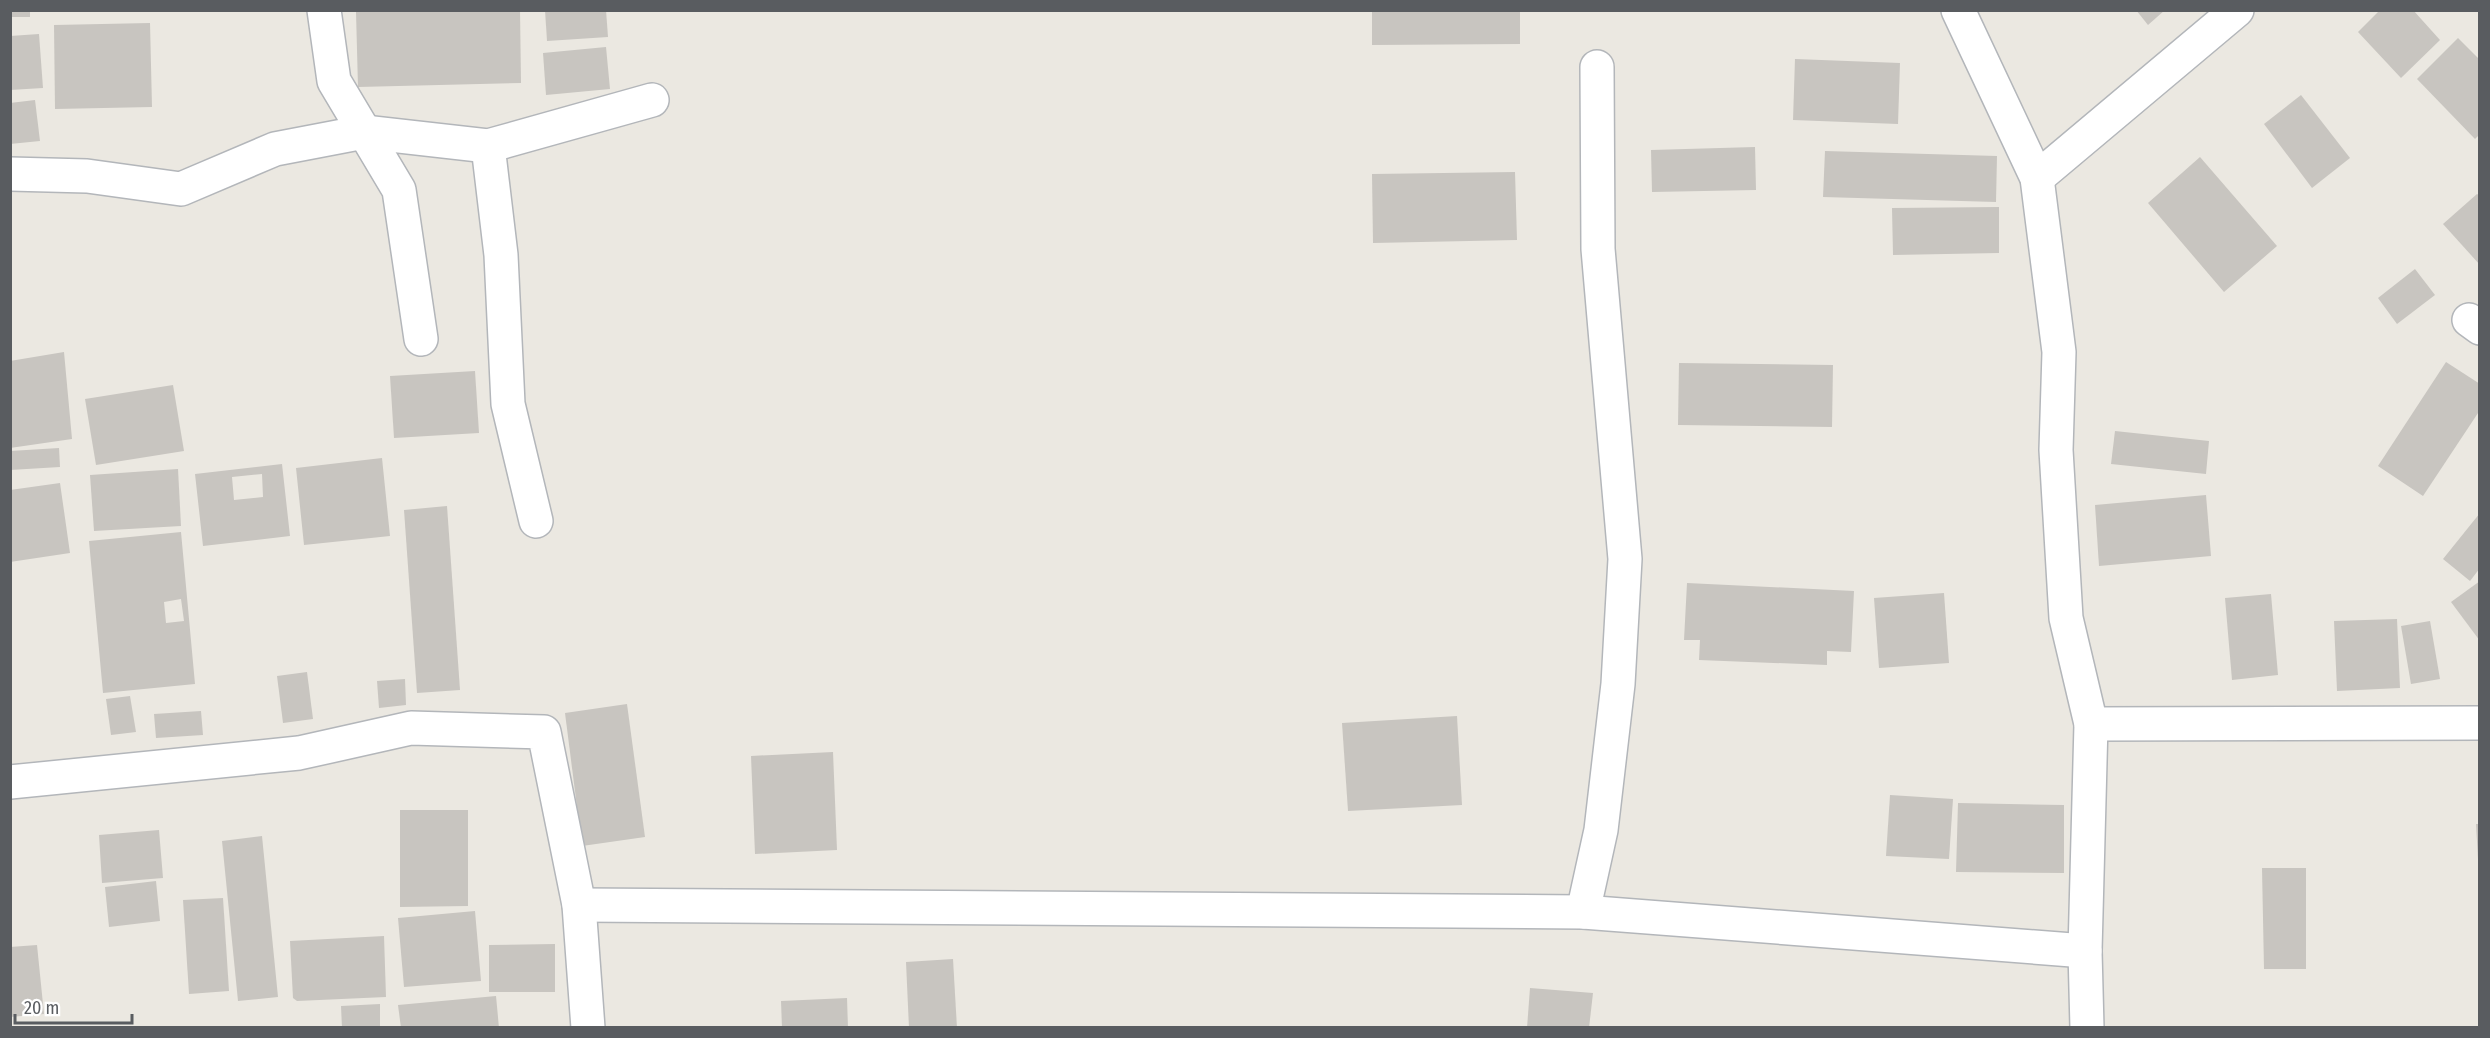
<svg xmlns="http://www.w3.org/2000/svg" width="2490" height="1038" font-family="'Fira Sans Condensed',sans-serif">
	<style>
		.building { fill: #c8c5c0; fill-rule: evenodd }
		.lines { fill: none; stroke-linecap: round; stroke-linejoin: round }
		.minor-casing { stroke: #b3b6ba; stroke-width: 36 }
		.minor { stroke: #fff; stroke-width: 33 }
	</style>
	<rect width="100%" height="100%" fill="#ebe8e1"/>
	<!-- building -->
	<g class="building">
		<rect x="10" y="10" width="20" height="7"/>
		<polygon points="520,10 521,83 358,87 356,12"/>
		<polygon points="545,10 606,10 608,37 547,41"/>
		<polygon points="1372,10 1520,10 1520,44 1372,45"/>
		<polygon points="2136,10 2165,10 2148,25"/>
		<polygon points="2380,10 2413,10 2440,40 2401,78 2358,32"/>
		<polygon points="150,23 152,107 55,109 54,25"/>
		<polygon points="39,34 43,88 10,90 10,36"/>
		<polygon points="2458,38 2480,60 2480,134 2475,139 2417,79"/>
		<polygon points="606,47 610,89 546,95 543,53"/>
		<polygon points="1795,59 1900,63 1898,124 1793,120"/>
		<polygon points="2301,95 2350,158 2312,188 2264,124"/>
		<polygon points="35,100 40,141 10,144 10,103"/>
		<polygon points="1755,147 1756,190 1652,192 1651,150"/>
		<polygon points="1825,151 1997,156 1996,202 1823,197"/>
		<polygon points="2200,157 2277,246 2224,292 2148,203"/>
		<polygon points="1515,172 1517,240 1373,243 1372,174"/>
		<polygon points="2477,194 2480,196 2480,265 2443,224"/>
		<polygon points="1999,207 1999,253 1893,255 1892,208"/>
		<polygon points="2415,269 2435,295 2397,324 2378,298"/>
		<polygon points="64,352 72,439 10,448 10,361"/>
		<polygon points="2446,362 2480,384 2480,410 2423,496 2378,466"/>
		<polygon points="1679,363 1833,365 1832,427 1678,425"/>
		<polygon points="475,371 479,433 394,438 390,376"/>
		<polygon points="173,385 184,451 96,465 85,399"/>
		<polygon points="2115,431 2209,441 2206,474 2111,464"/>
		<polygon points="59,448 60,467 10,470 10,451"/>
		<polygon points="382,458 390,536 304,545 296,468"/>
		<path d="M282,464L290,536L203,546L195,474ZM262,474L263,497L234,500L232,477Z"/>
		<polygon points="178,469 181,526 94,531 90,475"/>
		<polygon points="60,483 70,553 10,562 10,490"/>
		<polygon points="2206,495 2211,556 2099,566 2095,505"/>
		<polygon points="447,506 460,690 417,693 404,510"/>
		<polygon points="2480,513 2480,568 2470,581 2443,559"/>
		<path d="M181,532L195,684L103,693L89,541ZM181,599L184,621L166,623L164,602Z"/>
		<polygon points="2480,581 2480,641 2451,602"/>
		<polygon points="1687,583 1854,591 1851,652 1827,651 1827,665 1699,660 1700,640 1684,640"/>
		<polygon points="1944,593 1949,663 1879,668 1874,598"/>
		<polygon points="2271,594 2278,675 2232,680 2225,598"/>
		<polygon points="2397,619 2400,688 2337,691 2334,621"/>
		<polygon points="2430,621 2440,679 2411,684 2401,626"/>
		<polygon points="307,672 313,719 283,723 277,676"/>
		<polygon points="405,679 406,705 379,708 377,681"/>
		<polygon points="130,696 136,732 111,735 106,699"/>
		<polygon points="627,704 645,837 582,846 565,713"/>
		<polygon points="201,711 203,735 156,738 154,714"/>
		<polygon points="1457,716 1462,805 1348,811 1342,723"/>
		<polygon points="833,752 837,850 755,854 751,756"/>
		<polygon points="1890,795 1953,799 1949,859 1886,856"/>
		<polygon points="1958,803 2064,805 2064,873 1956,872"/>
		<polygon points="400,810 468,810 468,906 400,907"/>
		<polygon points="2476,824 2480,824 2480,859 2478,859"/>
		<polygon points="159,830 163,878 102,883 99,835"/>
		<polygon points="262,836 278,997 238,1001 222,841"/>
		<polygon points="2262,868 2306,868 2306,969 2264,969"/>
		<polygon points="156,881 160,921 109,927 105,887"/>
		<polygon points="223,898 229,991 189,994 183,900"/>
		<polygon points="475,911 481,981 404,987 398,918"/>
		<polygon points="384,936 386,997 297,1001 293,998 290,941"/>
		<polygon points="555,944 555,992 489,992 489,945"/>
		<polygon points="37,945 44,1014 10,1017 10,947"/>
		<polygon points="953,959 957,1028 909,1028 906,962"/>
		<polygon points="1530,988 1593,993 1589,1028 1527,1028"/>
		<polygon points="496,996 499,1028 401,1028 398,1005"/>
		<polygon points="847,998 848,1028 782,1028 781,1001"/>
		<polygon points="380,1004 380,1027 342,1028 341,1006"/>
	</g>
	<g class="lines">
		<!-- minor casing -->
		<g class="minor-casing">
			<g id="minor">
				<polyline points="324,10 334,81 399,190 421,339"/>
				<polyline points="1958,10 2037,178 2059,352 2056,450 2066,618 2091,724 2085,951 2087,1028"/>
				<polyline points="488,146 501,255 508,404 536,521"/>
				<polyline points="10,174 87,176 181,189 275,149 364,132 488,146 652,100"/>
				<polyline points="2037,178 2237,10"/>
				<polyline points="2469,320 2480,328"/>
				<polyline points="2091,724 2480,723"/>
				<polyline points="10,782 299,753 411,728 544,732 579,905 588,1028"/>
				<polyline points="579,905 1583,912 2085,951"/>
				<polyline points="1583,912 1601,830 1618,684 1625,559 1598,249 1597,67"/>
			</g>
		</g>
		<!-- minor -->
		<use href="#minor" class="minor"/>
	</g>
	<!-- border -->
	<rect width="2490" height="1038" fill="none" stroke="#595c60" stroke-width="24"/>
	<!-- scale -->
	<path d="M15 1014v9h117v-9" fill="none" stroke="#595c60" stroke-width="3"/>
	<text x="24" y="1014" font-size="18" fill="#595c60" stroke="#ffffff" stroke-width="4.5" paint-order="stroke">20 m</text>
</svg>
